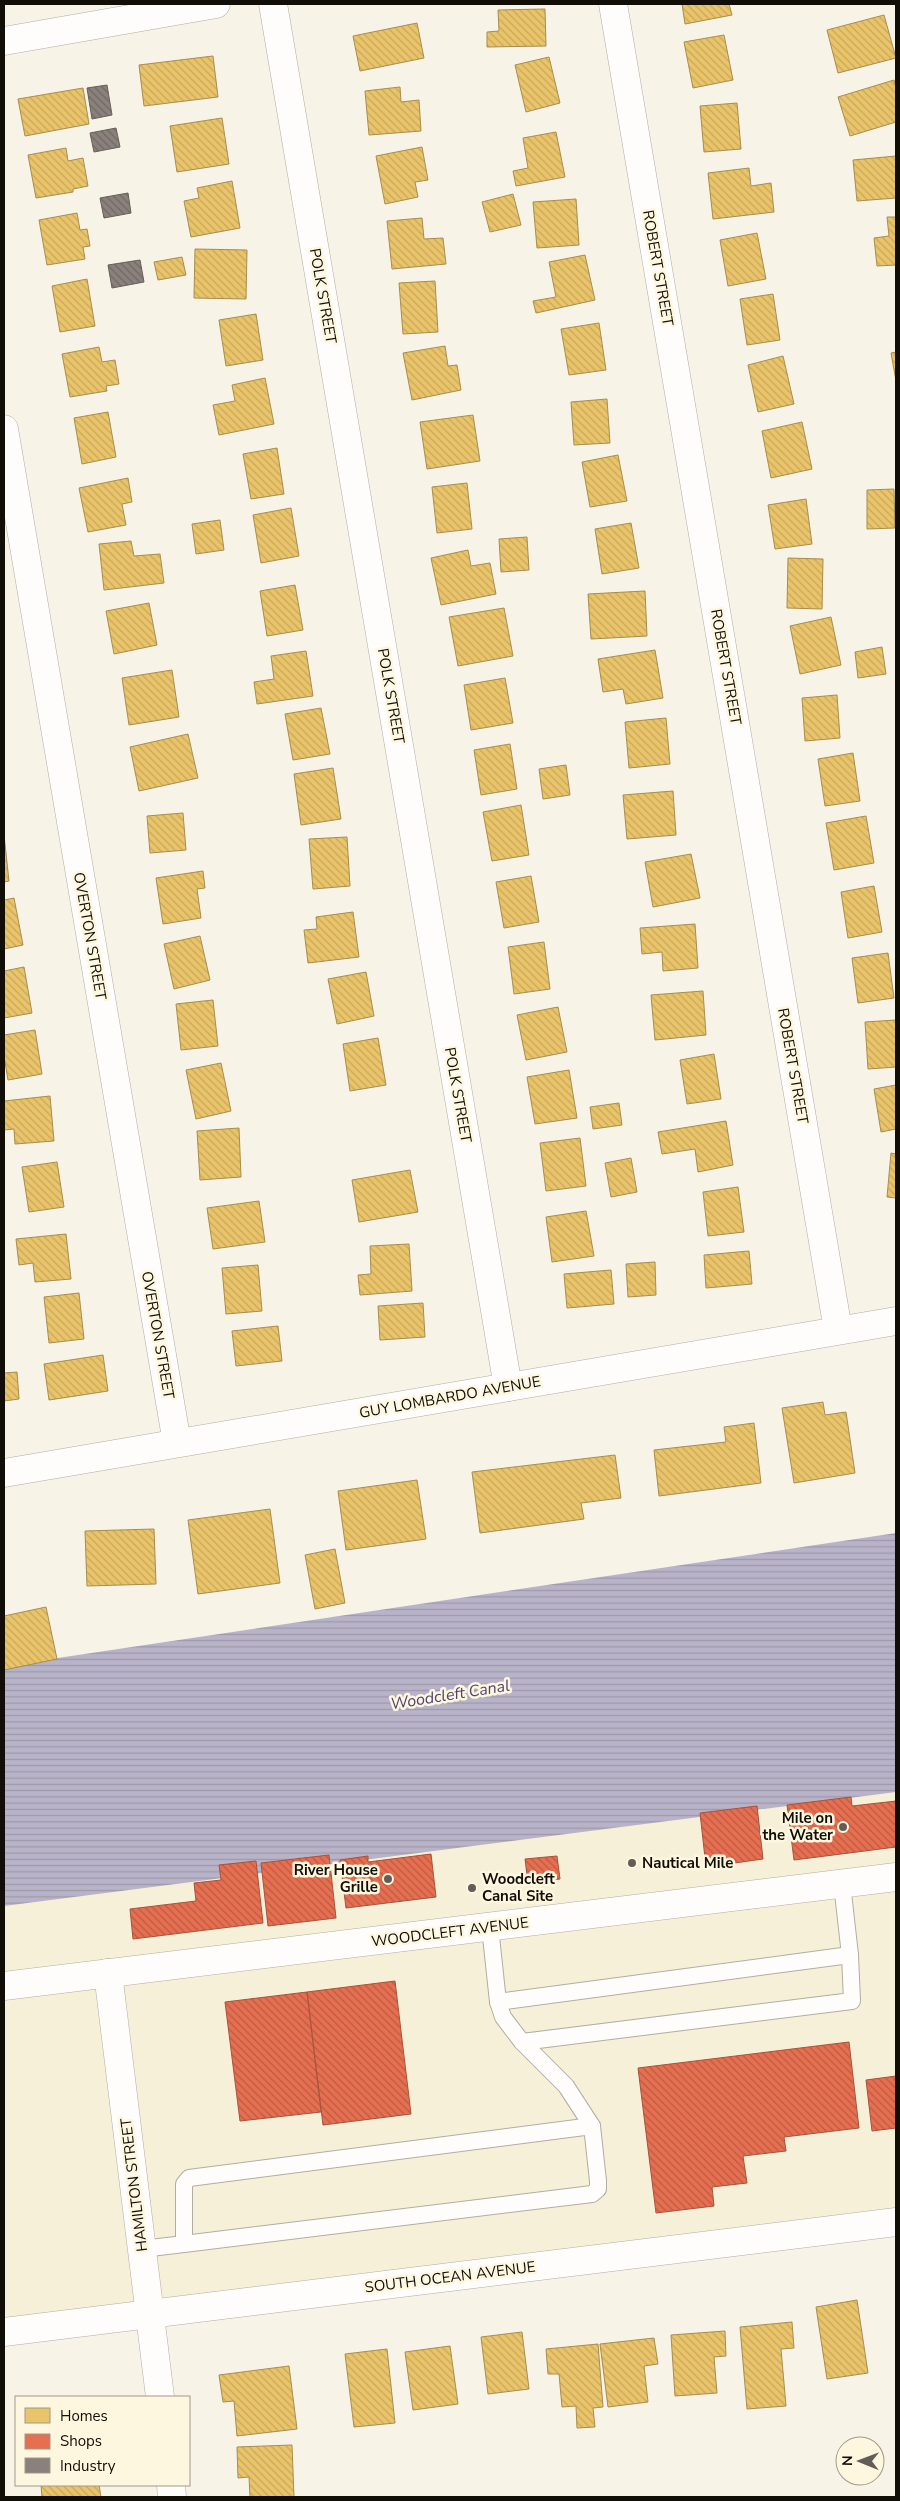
<svg xmlns="http://www.w3.org/2000/svg" width="900" height="2501" font-family="'Nunito Sans',sans-serif">
	<style>
		.built { fill: #f7f0d9 }
		.water { fill: url(#water-rules) }
		.homes { fill: url(#homes-back-hatch); stroke: #a88d4c }
		.shops { fill: url(#shops-back-hatch); stroke: #a7523b }
		.industry { fill: url(#industry-back-hatch); stroke: #665e59 }
		.lines { fill: none; stroke-linecap: round; stroke-linejoin: round }
		.lane-casing { stroke: #b0ada3; stroke-width: 18 }
		.street-casing { stroke: #b0ada3; stroke-width: 29 }
		.secondary-casing { stroke: #b0ada3; stroke-width: 29 }
		.lane { stroke: #fefdfb; stroke-width: 16 }
		.street { stroke: #fefdfb; stroke-width: 28 }
		.secondary { stroke: #fefdfb; stroke-width: 28 }
		.poi-dot { fill: #625e55; stroke: #fef7df; stroke-width: 2 }
		.labels { text-anchor: middle; stroke-width: 5; stroke-linejoin: round; paint-order: stroke }
		.street-label { font-size: 15px; fill: #110e07; stroke: #fef7df }
		.poi-label { font-size: 15px; font-weight: bold; fill: #110e07; stroke: #fef7df; text-anchor: end }
		.water-label { font-size: 16px; font-style: italic; fill: #4f4476; stroke: #fef7df }
	</style>
	<defs>
		<pattern id="water-rules" width="6" height="5" patternUnits="userSpaceOnUse" patternTransform="scale(1.25)"><rect width="6" height="5" fill="#b8b3c8"/><path d="M0 2.5h6" fill="none" stroke="#9d99aa"/></pattern>
		<pattern id="homes-back-hatch" width="6" height="6" patternUnits="userSpaceOnUse" patternTransform="scale(1.25)"><rect width="6" height="6" fill="#e9c46a"/><path d="M-1 5l2 2M0 0l6 6M5-1l2 2" fill="none" stroke="#c7a75a"/></pattern>
		<pattern id="shops-back-hatch" width="6" height="6" patternUnits="userSpaceOnUse" patternTransform="scale(1.25)"><rect width="6" height="6" fill="#e76f51"/><path d="M-1 5l2 2M0 0l6 6M5-1l2 2" fill="none" stroke="#ba5a41"/></pattern>
		<pattern id="industry-back-hatch" width="6" height="6" patternUnits="userSpaceOnUse" patternTransform="scale(1.25)"><rect width="6" height="6" fill="#8a817c"/><path d="M-1 5l2 2M0 0l6 6M5-1l2 2" fill="none" stroke="#6f6864"/></pattern>
	</defs>
	<rect width="100%" height="100%" fill="#f7f3e6"/>
	<!-- built -->
	<polygon class="built" points="896,1792 896,2228 4,2333 4,1906"/>
	<!-- water -->
	<polygon class="water" points="896,1533 896,1792 4,1906 4,1666"/>
	<!-- homes -->
	<g class="homes">
		<polygon points="682,4 729,4 732,15 685,24"/>
		<polygon points="545,9 546,46 487,47 487,32 499,31 498,10"/>
		<polygon points="884,15 896,58 838,73 827,30"/>
		<polygon points="417,23 424,58 360,71 353,36"/>
		<polygon points="724,35 733,80 693,88 684,42"/>
		<polygon points="213,56 218,97 144,106 139,65"/>
		<polygon points="549,57 560,103 526,112 515,65"/>
		<polygon points="894,80 896,87 896,122 850,136 838,97"/>
		<polygon points="400,87 401,102 419,100 421,131 369,135 365,91"/>
		<polygon points="83,88 89,124 25,136 18,99"/>
		<polygon points="737,103 741,149 704,152 700,106"/>
		<polygon points="222,118 229,164 177,172 170,126"/>
		<polygon points="556,132 565,177 516,186 513,171 528,168 523,138"/>
		<polygon points="422,147 428,180 415,182 418,197 385,204 376,156"/>
		<polygon points="66,148 68,161 83,158 88,186 73,189 73,192 36,198 28,155"/>
		<polygon points="896,156 896,198 857,201 853,160"/>
		<polygon points="749,168 751,186 771,183 774,212 713,219 708,173"/>
		<polygon points="232,181 240,228 191,237 184,201 199,198 197,188"/>
		<polygon points="513,194 521,225 490,232 482,202"/>
		<polygon points="576,199 579,245 537,248 533,202"/>
		<polygon points="77,213 80,230 87,229 90,246 83,247 85,259 47,265 39,220"/>
		<polygon points="887,217 896,217 896,265 877,266 874,238 889,236"/>
		<polygon points="422,218 424,239 443,238 446,264 392,269 387,221"/>
		<polygon points="757,233 766,279 728,286 720,240"/>
		<polygon points="195,249 247,250 246,299 194,298"/>
		<polygon points="585,255 595,300 536,313 533,301 556,297 549,262"/>
		<polygon points="182,257 186,275 158,280 154,262"/>
		<polygon points="87,279 95,326 60,332 52,286"/>
		<polygon points="435,281 438,332 403,334 399,283"/>
		<polygon points="773,294 780,340 747,345 740,299"/>
		<polygon points="256,314 263,360 226,366 219,320"/>
		<polygon points="599,323 606,370 569,375 561,329"/>
		<polygon points="445,346 448,366 457,365 461,390 412,400 403,353"/>
		<polygon points="99,347 102,362 115,360 119,384 106,386 107,391 70,397 62,354"/>
		<polygon points="896,352 896,381 891,353"/>
		<polygon points="783,356 794,404 758,412 748,365"/>
		<polygon points="265,378 274,424 219,435 213,405 235,401 232,385"/>
		<polygon points="607,399 610,443 574,445 571,402"/>
		<polygon points="108,412 116,457 82,464 74,418"/>
		<polygon points="473,415 480,461 427,469 420,422"/>
		<polygon points="802,422 812,469 771,478 762,431"/>
		<polygon points="277,448 284,494 251,499 243,454"/>
		<polygon points="618,455 627,501 590,507 582,462"/>
		<polygon points="128,478 132,502 122,504 126,525 88,532 79,488"/>
		<polygon points="467,483 472,529 437,533 432,487"/>
		<polygon points="894,489 895,528 867,529 867,490"/>
		<polygon points="806,499 812,544 775,549 768,505"/>
		<polygon points="291,508 299,556 261,563 253,515"/>
		<polygon points="220,520 224,550 196,554 192,524"/>
		<polygon points="631,523 639,568 602,574 595,529"/>
		<polygon points="527,537 529,570 501,572 499,539"/>
		<polygon points="131,541 134,556 160,554 164,583 104,590 99,544"/>
		<polygon points="468,550 471,566 490,563 496,594 441,605 431,558"/>
		<polygon points="788,558 823,559 822,609 787,608"/>
		<polygon points="295,585 303,630 267,636 260,591"/>
		<polygon points="645,591 647,636 591,639 588,594"/>
		<polygon points="149,603 157,645 114,654 106,611"/>
		<polygon points="504,608 513,656 458,666 449,617"/>
		<polygon points="831,617 841,665 800,674 790,626"/>
		<polygon points="882,647 886,674 858,678 855,652"/>
		<polygon points="655,650 663,698 626,704 623,689 603,692 598,659"/>
		<polygon points="306,651 313,696 257,704 254,682 274,679 271,656"/>
		<polygon points="172,670 179,717 129,725 122,678"/>
		<polygon points="505,678 513,723 471,730 464,685"/>
		<polygon points="837,695 840,738 805,741 802,698"/>
		<polygon points="321,708 330,754 293,760 285,714"/>
		<polygon points="666,718 670,764 629,768 625,722"/>
		<polygon points="188,734 198,778 139,791 130,747"/>
		<polygon points="510,744 517,789 481,795 474,750"/>
		<polygon points="853,753 860,801 825,806 818,759"/>
		<polygon points="566,765 570,795 543,799 539,769"/>
		<polygon points="333,768 341,819 301,825 294,774"/>
		<polygon points="673,791 676,835 627,839 623,795"/>
		<polygon points="521,805 529,855 492,861 483,812"/>
		<polygon points="183,813 186,850 150,853 147,816"/>
		<polygon points="866,816 874,863 834,870 826,823"/>
		<polygon points="4,835 9,881 4,882"/>
		<polygon points="347,837 350,886 313,889 309,839"/>
		<polygon points="691,854 700,898 653,907 645,862"/>
		<polygon points="203,871 205,888 197,889 201,918 163,924 156,878"/>
		<polygon points="531,876 539,922 504,928 496,882"/>
		<polygon points="874,886 882,932 848,938 841,892"/>
		<polygon points="14,898 23,945 4,949 4,900"/>
		<polygon points="353,912 359,957 308,963 304,930 317,929 316,917"/>
		<polygon points="695,924 698,968 663,971 662,952 642,954 640,928"/>
		<polygon points="200,936 210,980 174,989 164,944"/>
		<polygon points="544,942 550,989 514,994 508,947"/>
		<polygon points="888,953 894,998 858,1003 852,958"/>
		<polygon points="24,967 32,1013 4,1018 4,971"/>
		<polygon points="366,972 374,1016 337,1024 328,979"/>
		<polygon points="703,991 706,1035 655,1040 651,995"/>
		<polygon points="213,1000 218,1046 181,1050 176,1004"/>
		<polygon points="558,1007 567,1052 526,1060 517,1015"/>
		<polygon points="896,1020 896,1067 868,1069 865,1022"/>
		<polygon points="35,1030 42,1074 8,1080 4,1056 4,1035"/>
		<polygon points="378,1038 386,1085 350,1091 343,1044"/>
		<polygon points="714,1054 721,1099 687,1104 680,1060"/>
		<polygon points="221,1063 231,1111 196,1119 186,1070"/>
		<polygon points="569,1070 577,1118 535,1124 527,1077"/>
		<polygon points="896,1085 896,1129 881,1132 874,1089"/>
		<polygon points="50,1096 54,1141 15,1144 14,1129 4,1130 4,1101"/>
		<polygon points="619,1103 622,1125 593,1129 590,1107"/>
		<polygon points="726,1121 733,1165 698,1172 695,1149 662,1154 658,1132"/>
		<polygon points="239,1128 241,1177 200,1180 197,1131"/>
		<polygon points="580,1138 586,1186 546,1191 540,1143"/>
		<polygon points="891,1153 896,1154 896,1198 887,1197"/>
		<polygon points="631,1158 637,1192 611,1197 605,1163"/>
		<polygon points="57,1162 64,1207 29,1212 22,1167"/>
		<polygon points="410,1170 418,1212 359,1222 352,1180"/>
		<polygon points="738,1187 744,1232 708,1236 703,1192"/>
		<polygon points="259,1201 265,1242 213,1249 207,1208"/>
		<polygon points="586,1211 594,1256 552,1262 546,1217"/>
		<polygon points="66,1234 71,1279 35,1282 33,1263 19,1265 16,1239"/>
		<polygon points="409,1244 412,1291 360,1295 358,1275 371,1274 370,1246"/>
		<polygon points="749,1251 752,1284 706,1288 704,1255"/>
		<polygon points="655,1262 656,1295 628,1297 626,1264"/>
		<polygon points="258,1265 262,1311 226,1314 222,1268"/>
		<polygon points="611,1270 614,1304 567,1308 564,1274"/>
		<polygon points="79,1293 84,1339 49,1343 44,1297"/>
		<polygon points="423,1303 425,1337 380,1340 378,1306"/>
		<polygon points="278,1326 282,1361 236,1366 232,1331"/>
		<polygon points="103,1355 108,1391 49,1400 44,1364"/>
		<polygon points="17,1372 19,1399 4,1401 4,1373"/>
		<polygon points="823,1402 825,1415 846,1412 855,1473 794,1483 782,1408"/>
		<polygon points="754,1423 761,1483 659,1496 654,1450 726,1442 724,1427"/>
		<polygon points="615,1455 621,1498 581,1503 584,1519 480,1533 472,1472"/>
		<polygon points="417,1480 426,1539 346,1550 338,1491"/>
		<polygon points="270,1509 280,1583 198,1594 188,1520"/>
		<polygon points="154,1529 156,1584 87,1586 85,1531"/>
		<polygon points="335,1549 345,1603 315,1609 305,1555"/>
		<polygon points="46,1607 57,1659 4,1670 4,1616"/>
		<polygon points="857,2300 868,2373 827,2379 816,2307"/>
		<polygon points="792,2322 794,2348 781,2349 786,2406 747,2409 740,2327"/>
		<polygon points="725,2331 726,2356 714,2357 717,2393 675,2396 671,2335"/>
		<polygon points="522,2332 529,2389 488,2394 481,2337"/>
		<polygon points="654,2338 658,2364 644,2366 648,2402 608,2407 600,2344"/>
		<polygon points="598,2344 603,2407 593,2408 595,2427 577,2428 576,2406 562,2407 559,2374 548,2374 546,2349"/>
		<polygon points="450,2346 458,2404 413,2410 405,2352"/>
		<polygon points="387,2349 395,2423 354,2427 345,2354"/>
		<polygon points="289,2366 297,2429 237,2436 234,2401 223,2402 219,2375"/>
		<polygon points="292,2445 294,2497 250,2497 249,2477 238,2478 237,2447"/>
		<polygon points="41,2485 99,2485 101,2497 42,2497"/>
	</g>
	<!-- shops -->
	<g class="shops">
		<polygon points="851,1797 852,1806 896,1801 896,1847 794,1860 787,1805"/>
		<polygon points="757,1806 763,1859 706,1867 700,1813"/>
		<polygon points="431,1854 436,1897 346,1908 340,1860 368,1856 368,1862"/>
		<polygon points="329,1855 336,1918 268,1926 261,1863"/>
		<polygon points="557,1856 560,1879 528,1883 525,1859"/>
		<polygon points="256,1861 263,1923 133,1939 130,1909 196,1901 194,1883 221,1880 219,1865"/>
		<polygon points="395,1981 411,2114 323,2125 307,1992"/>
		<polygon points="307,1992 321,2112 240,2121 225,2002"/>
		<polygon points="849,2042 859,2128 784,2137 786,2151 743,2156 747,2183 712,2187 714,2206 656,2213 638,2068"/>
		<polygon points="896,2076 896,2128 872,2131 866,2080"/>
	</g>
	<!-- industry -->
	<g class="industry">
		<polygon points="107,85 112,115 92,119 87,88"/>
		<polygon points="116,128 120,147 94,152 90,133"/>
		<polygon points="128,193 131,213 104,218 100,198"/>
		<polygon points="140,260 144,282 112,288 108,265"/>
	</g>
	<g class="lines">
		<!-- lane casing -->
		<g class="lane-casing">
			<g id="lane">
				<polyline points="490,1927 498,2002 503,2017 522,2042 566,2086 592,2126"/>
				<polyline points="498,2002 850,1955"/>
				<polyline points="522,2042 852,2001 850,1955 842,1884"/>
				<polyline points="142,2249 184,2244 592,2194 598,2189 598,2181 592,2126 189,2178 184,2184 184,2244"/>
			</g>
		</g>
		<!-- street casing -->
		<g class="street-casing">
			<g id="street">
				<polyline points="273,4 508,1387"/>
				<polyline points="613,4 838,1330"/>
				<polyline points="4,41 216,4"/>
				<polyline points="4,429 177,1443"/>
				<polyline points="108,1973 160,2397"/>
				<polyline points="4,1986 896,1877"/>
				<polyline points="4,2332 896,2222"/>
				<polyline points="171,2485 172,2497"/>
			</g>
		</g>
		<!-- secondary casing -->
		<g class="secondary-casing">
			<polyline id="secondary" points="4,1473 896,1321"/>
		</g>
		<!-- lane -->
		<use href="#lane" class="lane"/>
		<!-- street -->
		<use href="#street" class="street"/>
		<!-- secondary -->
		<use href="#secondary" class="secondary"/>
	</g>
	<!-- markers -->
	<g class="poi-dot">
		<circle cx="843" cy="1827" r="5"/>
		<circle cx="632" cy="1863" r="5"/>
		<circle cx="388" cy="1879" r="5"/>
		<circle cx="472" cy="1888" r="5"/>
	</g>
	<g class="labels">
		<!-- street labels -->
		<g class="street-label">
			<text transform="translate(658 268) rotate(80)" y="5">ROBERT STREET</text>
			<text transform="translate(323 296) rotate(80)" y="5">POLK STREET</text>
			<text transform="translate(726 667) rotate(80)" y="5">ROBERT STREET</text>
			<text transform="translate(391 696) rotate(80)" y="5">POLK STREET</text>
			<text transform="translate(90 936) rotate(80)" y="5">OVERTON STREET</text>
			<text transform="translate(793 1066) rotate(80)" y="5">ROBERT STREET</text>
			<text transform="translate(458 1095) rotate(80)" y="5">POLK STREET</text>
			<text transform="translate(158 1335) rotate(80)" y="5">OVERTON STREET</text>
			<text transform="translate(450 1397) rotate(-10)" y="5">GUY LOMBARDO AVENUE</text>
			<text transform="translate(450 1932) rotate(-7)" y="5">WOODCLEFT AVENUE</text>
			<text transform="translate(134 2185) rotate(-97)" y="5">HAMILTON STREET</text>
			<text transform="translate(450 2277) rotate(-7)" y="5">SOUTH OCEAN AVENUE</text>
		</g>
		<!-- poi labels -->
		<g class="poi-label">
			<text x="833" y="1823">Mile on<tspan x="833" dy="17">the Water</tspan></text>
			<text x="642" y="1868" text-anchor="start">Nautical Mile</text>
			<text x="378" y="1875">River House<tspan x="378" dy="17">Grille</tspan></text>
			<text x="482" y="1884" text-anchor="start">Woodcleft<tspan x="482" dy="17">Canal Site</tspan></text>
		</g>
		<!-- water labels -->
		<g class="water-label">
			<text transform="translate(450 1694) rotate(-9)" y="6">Woodcleft Canal</text>
		</g>
	</g>
	<!-- border -->
	<rect width="900" height="2501" fill="none" stroke="#110e07" stroke-width="10"/>
	<!-- legend -->
	<rect x="15" y="2396" width="175" height="90" fill="#fef7df" stroke="#9f9a89"/>
	<rect x="25" y="2408" width="25" height="15" fill="#e9c46a" stroke="#9f9a89"/>
	<text x="60" y="2421" font-size="15" fill="#110e07">Homes</text>
	<rect x="25" y="2434" width="25" height="15" fill="#e76f51" stroke="#9f9a89"/>
	<text x="60" y="2446" font-size="15" fill="#110e07">Shops</text>
	<rect x="25" y="2458" width="25" height="15" fill="#8a817c" stroke="#9f9a89"/>
	<text x="60" y="2471" font-size="15" fill="#110e07">Industry</text>
	<!-- north arrow -->
	<g transform="translate(860 2461) rotate(271)"><circle r="24" fill="#fef7df" stroke="#9f9a89"/>
	<path d="M0-4L9 19L0 12L-9 19Z" fill="#625e55"/>
	<text y="-8" font-size="14" font-weight="bold" text-anchor="middle" fill="#110e07">N</text>
	</g>
</svg>
